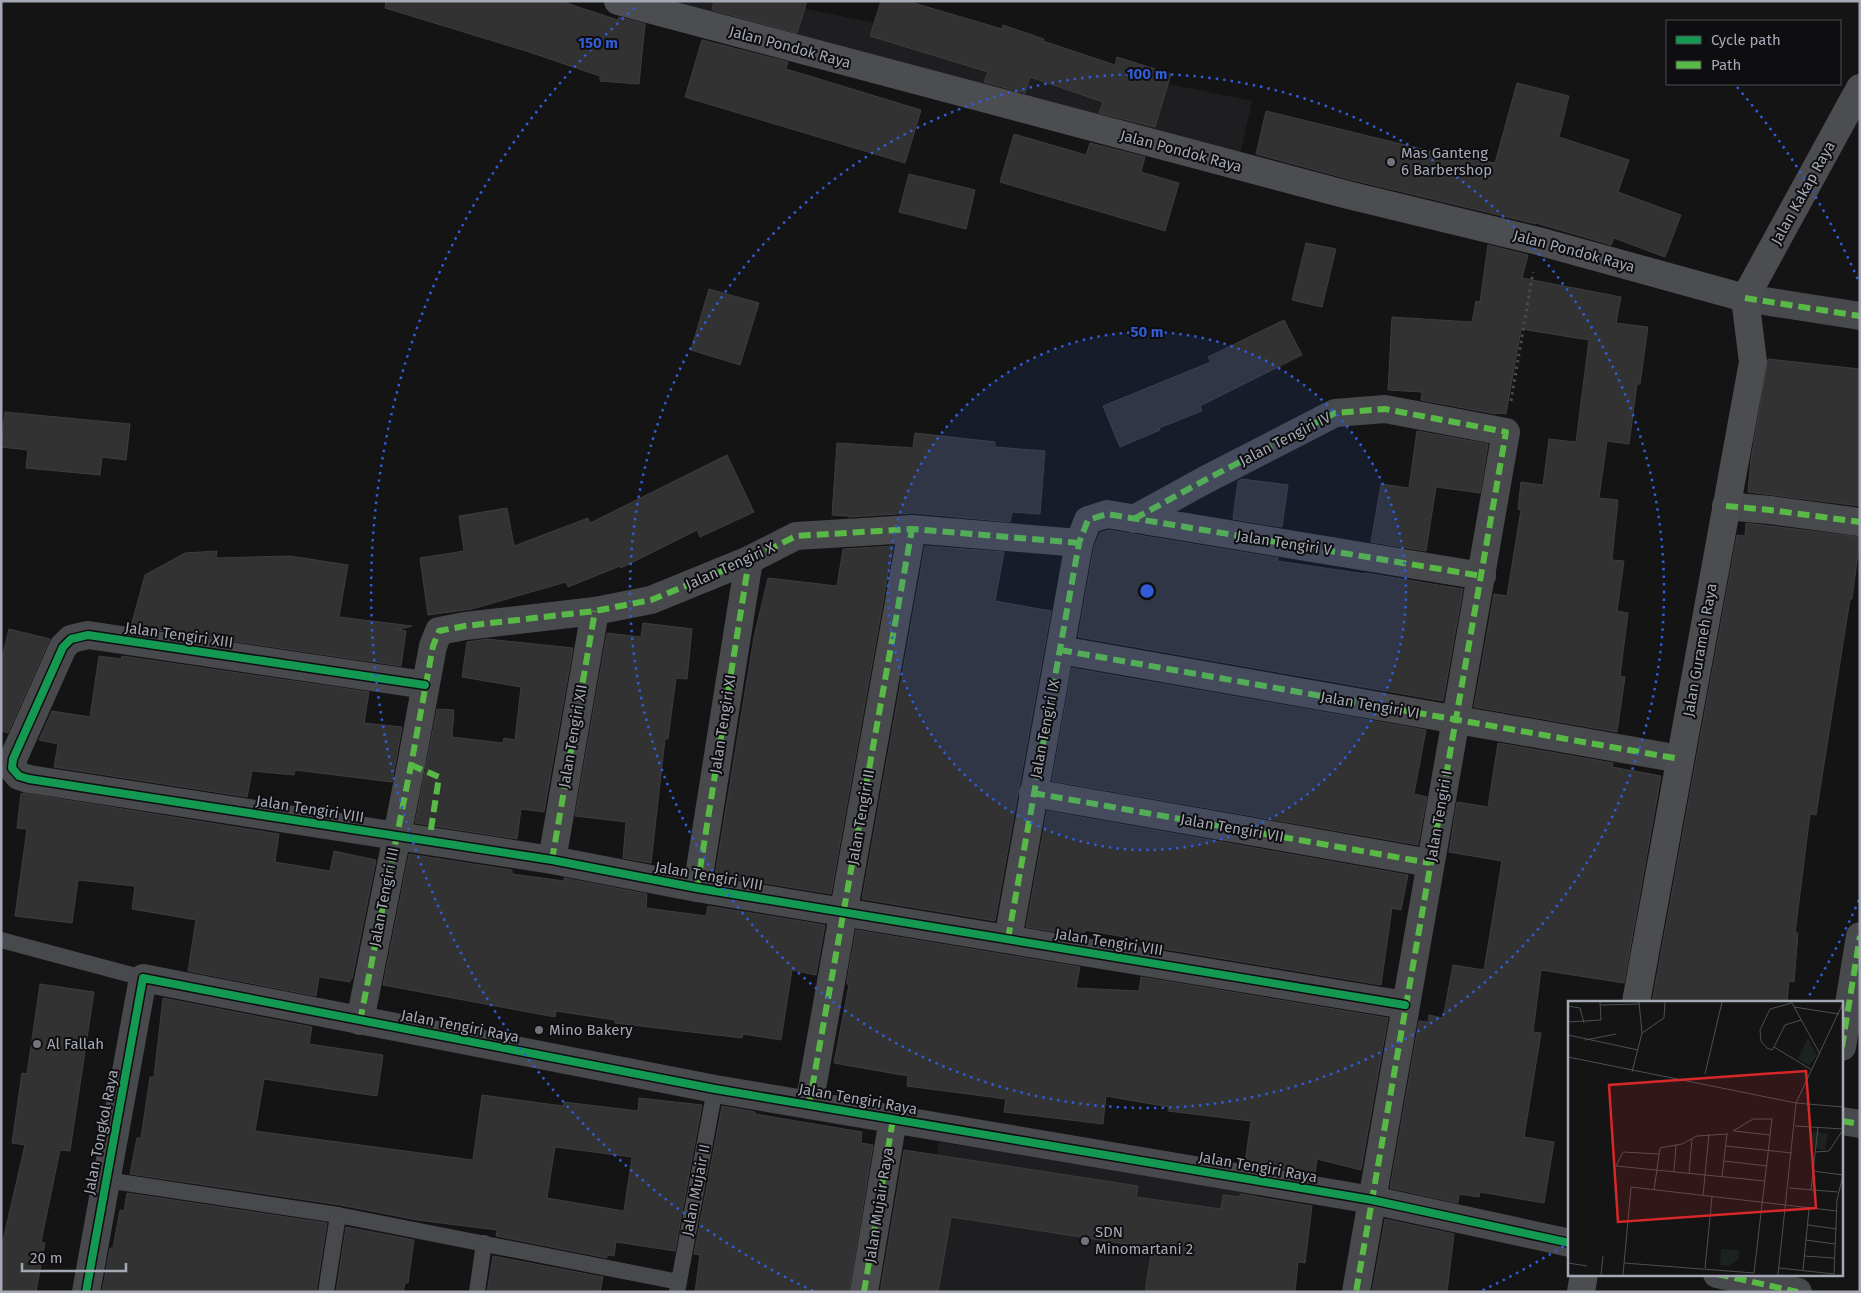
<svg xmlns="http://www.w3.org/2000/svg" width="1861" height="1293" font-family="'Fira Sans',sans-serif">
	<style>
		.built { fill: #1e1e20 }
		.building { fill: #323233; stroke: #3d3d40; fill-rule: evenodd }
		.lines { fill: none; stroke-linecap: round; stroke-linejoin: round }
		.path { stroke: #4a4a4f; stroke-width: 3; stroke-dasharray: 2.5 4; stroke-linecap: butt }
		.lane { stroke: #48494d; stroke-width: 16 }
		.street { stroke: #48494d; stroke-width: 28 }
		.secondary { stroke: #4c4d51; stroke-width: 28 }
		.quiet { stroke: #58b947; stroke-width: 6; stroke-dasharray: 12 6; stroke-linecap: butt }
		.cycleway-casing { stroke: #0e0e10; stroke-width: 11 }
		.cycleway { stroke: #139951; stroke-width: 8 }
		.ring { fill: none; stroke: #315cd3; stroke-width: 2.5; stroke-dasharray: 2.5 5 }
		.poi-dot { fill: #72747d; stroke: #0e0e10; stroke-width: 2 }
		.labels { text-anchor: middle; stroke-width: 4; stroke-linejoin: round; paint-order: stroke }
		.street-label { font-size: 15px; fill: #a5a8b5; stroke: #0e0e10 }
		.poi-label { font-size: 15px; fill: #a5a8b5; stroke: #0e0e10; text-anchor: start }
		.inset-road { fill: none; stroke: #4e4f54; stroke-width: 1 }
		.view { fill: #d62828; fill-opacity: 0.15; stroke: #d62828; stroke-width: 2.5 }
		.inset-edge { fill: none; stroke: #a5a8b5; stroke-width: 2.5 }
		.centre { fill: #315cd3; stroke: #0e0e10; stroke-width: 2.5 }
		.ring-label { font-size: 15px; text-anchor: middle; font-weight: bold; fill: #315cd3; stroke: #0e0e10; stroke-width: 4; stroke-linejoin: round; paint-order: stroke }
	</style>
	<rect width="100%" height="100%" fill="#141414"/>
	<!-- built -->
	<g class="built">
		<polygon points="621,1 769,1 1252,101 1236,174"/>
		<polygon points="939,1142 1258,1190 1239,1292 911,1292"/>
	</g>
	<!-- building -->
	<g class="building">
		<polygon points="386,1 560,1 618,20 619,17 645,24 639,84 600,81 600,76 526,51 385,8"/>
		<polygon points="714,1 807,1 797,33 712,10"/>
		<polygon points="881,1 907,1 1002,29 1003,25 1044,39 1043,41 1115,65 1117,57 1171,74 1155,127 1099,113 1103,102 1030,77 1025,93 984,82 988,72 870,36"/>
		<polygon points="702,40 788,62 786,69 921,110 905,163 685,97"/>
		<polygon points="1517,83 1569,96 1559,137 1629,160 1618,192 1681,215 1665,257 1614,238 1611,245 1536,223 1536,224 1352,180 1256,154 1266,111 1438,153 1439,151 1495,163"/>
		<polygon points="1014,134 1086,155 1090,143 1145,157 1141,172 1179,183 1165,231 1000,182"/>
		<polygon points="909,174 975,190 966,229 899,212"/>
		<polygon points="1306,243 1336,249 1322,307 1292,300"/>
		<polygon points="1488,245 1528,255 1522,278 1621,297 1616,323 1648,327 1640,384 1637,384 1629,444 1607,441 1599,498 1618,500 1612,560 1624,561 1617,611 1628,613 1620,676 1625,677 1617,732 1474,707 1494,594 1507,596 1521,510 1518,509 1521,482 1543,485 1549,439 1576,442 1589,340 1521,329 1506,414 1496,413 1496,414 1421,400 1422,392 1388,390 1392,317 1472,322 1476,301 1480,302"/>
		<polygon points="709,289 759,303 740,365 691,350"/>
		<polygon points="1284,320 1302,355 1200,406 1202,411 1159,428 1160,430 1120,447 1103,406 1211,362 1208,357"/>
		<polygon points="1768,359 1860,369 1860,506 1748,492 1751,459"/>
		<polygon points="5,412 130,424 126,460 102,457 100,475 26,468 28,450 1,447"/>
		<polygon points="1417,431 1488,444 1480,493 1436,487 1426,551 1371,542 1381,484 1409,488"/>
		<polygon points="915,433 995,442 995,447 1045,451 1040,514 1012,512 1010,522 913,513 848,517 848,516 832,515 837,443 913,448"/>
		<polygon points="727,455 754,512 700,537 697,530 621,568 620,566 568,587 566,582 472,609 428,615 420,558 464,551 459,516 507,508 514,546 588,518 590,523"/>
		<polygon points="1242,479 1288,485 1282,527 1233,519 1238,481"/>
		<polygon points="1746,523 1860,537 1852,599 1850,599 1816,815 1810,814 1795,933 1798,933 1794,982 1789,981 1787,1002 1652,1002 1737,535 1745,536"/>
		<polygon points="1108,530 1278,558 1277,561 1365,574 1365,573 1463,589 1443,701 1078,637 1094,547 1100,533"/>
		<polygon points="893,546 831,894 715,875 754,637 768,578 837,586 843,549"/>
		<polygon points="925,546 1004,552 995,601 1051,611 995,921 862,899"/>
		<polygon points="217,551 216,558 290,556 348,565 339,617 412,626 398,630 406,631 401,666 131,626 145,575 185,553"/>
		<polygon points="643,623 692,629 687,679 676,678 668,739 665,739 651,863 623,858 626,822 575,816 607,633 641,637"/>
		<polygon points="9,629 50,639 8,733 1,731 1,662"/>
		<polygon points="487,639 573,648 544,812 521,809 517,839 415,823 437,709 454,710 452,737 503,743 504,738 515,740 521,687 462,677 467,642"/>
		<polygon points="99,656 121,659 122,656 369,692 364,723 402,727 392,782 295,770 294,775 252,771 247,797 54,767 58,744 39,740 52,711 90,717"/>
		<polygon points="1072,668 1426,730 1414,794 1427,797 1418,845 1052,781"/>
		<polygon points="1498,743 1613,763 1612,767 1661,776 1624,983 1541,970 1533,1032 1541,1033 1524,1137 1554,1142 1544,1203 1480,1192 1479,1197 1459,1194 1458,1203 1390,1188 1419,1021 1428,1022 1429,1015 1443,1018 1453,965 1484,970 1502,861 1449,852 1457,802 1488,807"/>
		<polygon points="23,793 279,834 275,862 330,871 334,851 376,860 352,979 351,979 350,982 319,977 316,996 188,971 196,920 132,909 135,886 78,880 72,923 15,916 27,829 17,828 21,794"/>
		<polygon points="1047,811 1408,875 1401,910 1392,908 1381,985 1146,946 1147,941 1085,930 1084,936 1026,927"/>
		<polygon points="409,854 512,870 512,874 564,881 564,878 647,894 646,908 706,916 708,906 825,925 816,975 792,970 781,1040 743,1034 742,1038 615,1023 615,1020 556,1011 555,1017 383,985"/>
		<polygon points="856,930 1080,967 1076,988 1139,991 1141,977 1388,1018 1361,1170 1317,1159 1315,1175 1245,1163 1251,1121 1168,1111 1169,1107 1106,1096 1103,1124 1004,1112 1006,1099 907,1086 908,1076 834,1063 849,985 847,984 847,980"/>
		<polygon points="40,984 94,992 70,1151 60,1150 41,1242 45,1243 36,1292 1,1292 1,1249 25,1145 12,1143 22,1073 27,1074"/>
		<path d="M163,998L312,1027L309,1044L383,1055L377,1096L264,1079L255,1131L473,1160L482,1095L563,1106L564,1102L638,1111L639,1098L702,1105L675,1251L616,1242L614,1256L607,1255V1258L496,1236L497,1230L417,1220L340,1205L130,1174L137,1138H141L150,1077H154ZM555,1147L632,1157L624,1211L547,1198Z"/>
		<polygon points="722,1106 755,1112 755,1114 862,1132 861,1143 873,1145 849,1292 695,1292 700,1255 694,1254"/>
		<polygon points="904,1150 1138,1186 1136,1197 1221,1209 1223,1195 1240,1197 1240,1194 1312,1206 1305,1263 1298,1262 1295,1292 1145,1292 1152,1248 951,1217 938,1292 880,1292"/>
		<polygon points="127,1193 327,1223 316,1292 102,1292 110,1248 113,1248 120,1210 124,1211"/>
		<polygon points="1385,1219 1454,1234 1447,1292 1372,1292"/>
		<polygon points="346,1227 414,1240 408,1283 405,1283 403,1292 336,1292"/>
		<polygon points="493,1256 603,1277 600,1292 487,1292"/>
	</g>
	<g class="lines">
		<!-- path -->
		<polyline class="path" points="1511,401 1533,272"/>
		<!-- lane -->
		<g class="lane">
			<polyline points="1,940 143,978"/>
			<polyline points="106,1180 338,1215 679,1282"/>
			<polyline points="326,1292 338,1215"/>
			<polyline points="477,1292 484,1243"/>
			<polyline points="677,1292 715,1089"/>
		</g>
		<!-- street -->
		<g class="street">
			<polyline points="1745,298 1860,316"/>
			<polyline points="1726,506 1770,510 1860,522"/>
			<polyline points="1134,519 1205,480 1335,413 1385,409 1506,432 1356,1292"/>
			<polyline points="1060,650 1680,759"/>
			<polyline points="425,685 88,635 71,639 63,647 13,759 12,768 19,776 29,779 552,860 697,888 1405,1005"/>
			<polyline points="1033,793 1430,863"/>
			<polyline points="552,860 595,611"/>
			<polyline points="697,888 749,560"/>
			<polyline points="1008,939 1079,543 1088,520 1107,514 1482,576"/>
			<polyline points="360,1021 411,765 433,646 439,631 465,626 595,611 651,600 749,560 796,536 912,529 1079,543"/>
			<polyline points="1842,1047 1860,936"/>
			<polyline points="809,1105 912,529"/>
			<polyline points="1842,1121 1860,1124"/>
			<polyline points="1717,1274 1798,1292"/>
			<polyline points="86,1292 143,978 715,1089 1372,1200 1570,1243"/>
			<polyline points="864,1292 893,1119"/>
		</g>
		<!-- secondary -->
		<g class="secondary">
			<polyline points="618,1 1348,195 1538,241 1745,298"/>
			<polyline points="1745,298 1860,88"/>
			<polyline points="1636,1002 1753,362 1745,298"/>
			<polyline points="1581,1292 1584,1274"/>
		</g>
		<!-- quiet -->
		<g class="quiet">
			<polyline points="1745,298 1860,316"/>
			<polyline points="1726,506 1770,510 1860,522"/>
			<polyline points="1134,519 1205,480 1335,413 1385,409 1506,432 1356,1292"/>
			<polyline points="1060,650 1680,759"/>
			<polyline points="411,765 439,777 429,842"/>
			<polyline points="1033,793 1430,863"/>
			<polyline points="552,860 595,611"/>
			<polyline points="697,888 749,560"/>
			<polyline points="1008,939 1079,543 1088,520 1107,514 1482,576"/>
			<polyline points="360,1021 411,765 433,646 439,631 465,626 595,611 651,600 749,560 796,536 912,529 1079,543"/>
			<polyline points="1842,1047 1860,936"/>
			<polyline points="809,1105 912,529"/>
			<polyline points="1842,1121 1860,1124"/>
			<polyline points="1717,1274 1798,1292"/>
			<polyline points="864,1292 893,1119"/>
		</g>
		<!-- cycleway casing -->
		<g class="cycleway-casing">
			<g id="cycleway">
				<polyline points="425,685 88,635 71,639 63,647 13,759 12,768 19,776 29,779 552,860 697,888 1405,1005"/>
				<polyline points="86,1292 143,978 715,1089 1372,1200 1570,1243"/>
			</g>
		</g>
		<!-- cycleway -->
		<use href="#cycleway" class="cycleway"/>
	</g>
	<!-- distance rings -->
	<circle cx="1147" cy="591" r="259" fill="#315cd3" fill-opacity=".12"/>
	<g class="ring">
		<circle cx="1147" cy="591" r="259"/>
		<circle cx="1147" cy="591" r="517"/>
		<path d="M1859 900A776 776 0 0 1 1809 996M1570 1242A776 776 0 0 1 1481 1291M813 1291A776 776 0 0 1 638 5M1737 87A776 776 0 0 1 1859 282"/>
	</g>
	<!-- markers -->
	<g class="poi-dot">
		<circle cx="1391" cy="162" r="5"/>
		<circle cx="539" cy="1030" r="5"/>
		<circle cx="37" cy="1044" r="5"/>
		<circle cx="1085" cy="1241" r="5"/>
	</g>
	<g class="labels">
		<!-- street labels -->
		<g class="street-label">
			<text transform="translate(790 47) rotate(15)" y="5">Jalan Pondok Raya</text>
			<text transform="translate(1181 151) rotate(15)" y="5">Jalan Pondok Raya</text>
			<text transform="translate(1803 193) rotate(-61)" y="5">Jalan Kakap Raya</text>
			<text transform="translate(1574 251) rotate(15)" y="5">Jalan Pondok Raya</text>
			<text transform="translate(1285 439) rotate(-27)" y="5">Jalan Tengiri IV</text>
			<text transform="translate(1284 543) rotate(9)" y="5">Jalan Tengiri V</text>
			<text transform="translate(730 566) rotate(-24)" y="5">Jalan Tengiri X</text>
			<text transform="translate(179 635) rotate(8)" y="5">Jalan Tengiri XIII</text>
			<text transform="translate(1700 650) rotate(-80)" y="5">Jalan Gurameh Raya</text>
			<text transform="translate(1370 705) rotate(10)" y="5">Jalan Tengiri VI</text>
			<text transform="translate(723 724) rotate(-81)" y="5">Jalan Tengiri XI</text>
			<text transform="translate(1045 729) rotate(-79)" y="5">Jalan Tengiri IX</text>
			<text transform="translate(573 736) rotate(-80)" y="5">Jalan Tengiri XII</text>
			<text transform="translate(310 809) rotate(9)" y="5">Jalan Tengiri VIII</text>
			<text transform="translate(1439 816) rotate(-80)" y="5">Jalan Tengiri I</text>
			<text transform="translate(861 817) rotate(-80)" y="5">Jalan Tengiri II</text>
			<text transform="translate(1232 828) rotate(10)" y="5">Jalan Tengiri VII</text>
			<text transform="translate(709 876) rotate(10)" y="5">Jalan Tengiri VIII</text>
			<text transform="translate(384 897) rotate(-79)" y="5">Jalan Tengiri III</text>
			<text transform="translate(1109 942) rotate(9)" y="5">Jalan Tengiri VIII</text>
			<text transform="translate(460 1026) rotate(11)" y="5">Jalan Tengiri Raya</text>
			<text transform="translate(858 1099) rotate(10)" y="5">Jalan Tengiri Raya</text>
			<text transform="translate(101 1132) rotate(-79)" y="5">Jalan Tongkol Raya</text>
			<text transform="translate(1258 1167) rotate(10)" y="5">Jalan Tengiri Raya</text>
			<text transform="translate(696 1190) rotate(-79)" y="5">Jalan Mujair II</text>
			<text transform="translate(879 1205) rotate(-81)" y="5">Jalan Mujair Raya</text>
		</g>
		<!-- poi labels -->
		<g class="poi-label">
			<text x="1401" y="158">Mas Ganteng<tspan x="1401" dy="17">6 Barbershop</tspan></text>
			<text x="549" y="1035">Mino Bakery</text>
			<text x="47" y="1049">Al Fallah</text>
			<text x="1095" y="1237">SDN<tspan x="1095" dy="17">Minomartani 2</tspan></text>
		</g>
	</g>
	<!-- overview -->
	<g transform="translate(1568 1001)">
		<rect width="275" height="275" fill="#141414"/>
		<path d="M240,37L249,55L241,64L230,58ZM245,130L260,133L257,149L242,147ZM153,248L171,249V258L161,265L152,264Z" fill="#1c231e"/>
		<path class="inset-road" d="M71,1L74,32M33,4L71,3M0,5L12,7L16,22M226,6L271,13M0,21L33,19L32,1M0,34L70,49M17,39L48,33M206,46L217,24L233,19M0,56L228,102L275,106M244,69L206,46L204,49L199,47L193,40L192,29L202,8L224,2L252,53M64,71L74,32L96,17L97,1M137,73L154,1M228,102L275,2M227,125L275,128M166,130L202,134M158,145L224,152M247,151L261,150L275,129M91,153L55,151L48,165L197,180M156,160L199,165M245,170L275,174M106,171L108,144M121,173L124,138M154,176L159,132M221,187L270,191M86,189L92,147L114,143L129,135L159,133M243,189L250,126M135,195L141,133M240,224L269,228M238,239L267,243M236,255L266,257M0,262L19,265M56,262L186,272L204,118H185L165,130M137,267L144,196M211,267L266,273L269,199L275,174M235,269L241,208M33,274L35,255M55,274L63,186L269,210M210,274L228,102"/>
		<path class="view" d="M238,70L248,207L50,221L41,84Z"/>
		<rect width="275" height="275" class="inset-edge"/>
	</g>
	<circle cx="1147" cy="591" r="8" class="centre"/>
	<g class="ring-label">
		<text x="598" y="48">150 m</text>
		<text x="1147" y="79">100 m</text>
		<text x="1147" y="337">50 m</text>
	</g>
	<!-- border -->
	<rect width="1861" height="1293" fill="none" stroke="#a5a8b5" stroke-width="5"/>
	<!-- legend -->
	<rect x="1666" y="20" width="175" height="65" fill="#0e0e10" stroke="#4a4c52"/>
	<rect x="1676" y="36" width="25" height="8" fill="#139951" stroke="#4a4c52"/>
	<text x="1711" y="45" font-size="15" fill="#a5a8b5">Cycle path</text>
	<rect x="1676" y="61" width="25" height="8" fill="#58b947" stroke="#4a4c52"/>
	<text x="1711" y="70" font-size="15" fill="#a5a8b5">Path</text>
	<!-- scale -->
	<path d="M22 1263v8h104v-8" fill="none" stroke="#a5a8b5" stroke-width="2.5"/>
	<text x="30" y="1263" font-size="15" fill="#a5a8b5" stroke="#0e0e10" stroke-width="4" paint-order="stroke">20 m</text>
</svg>
